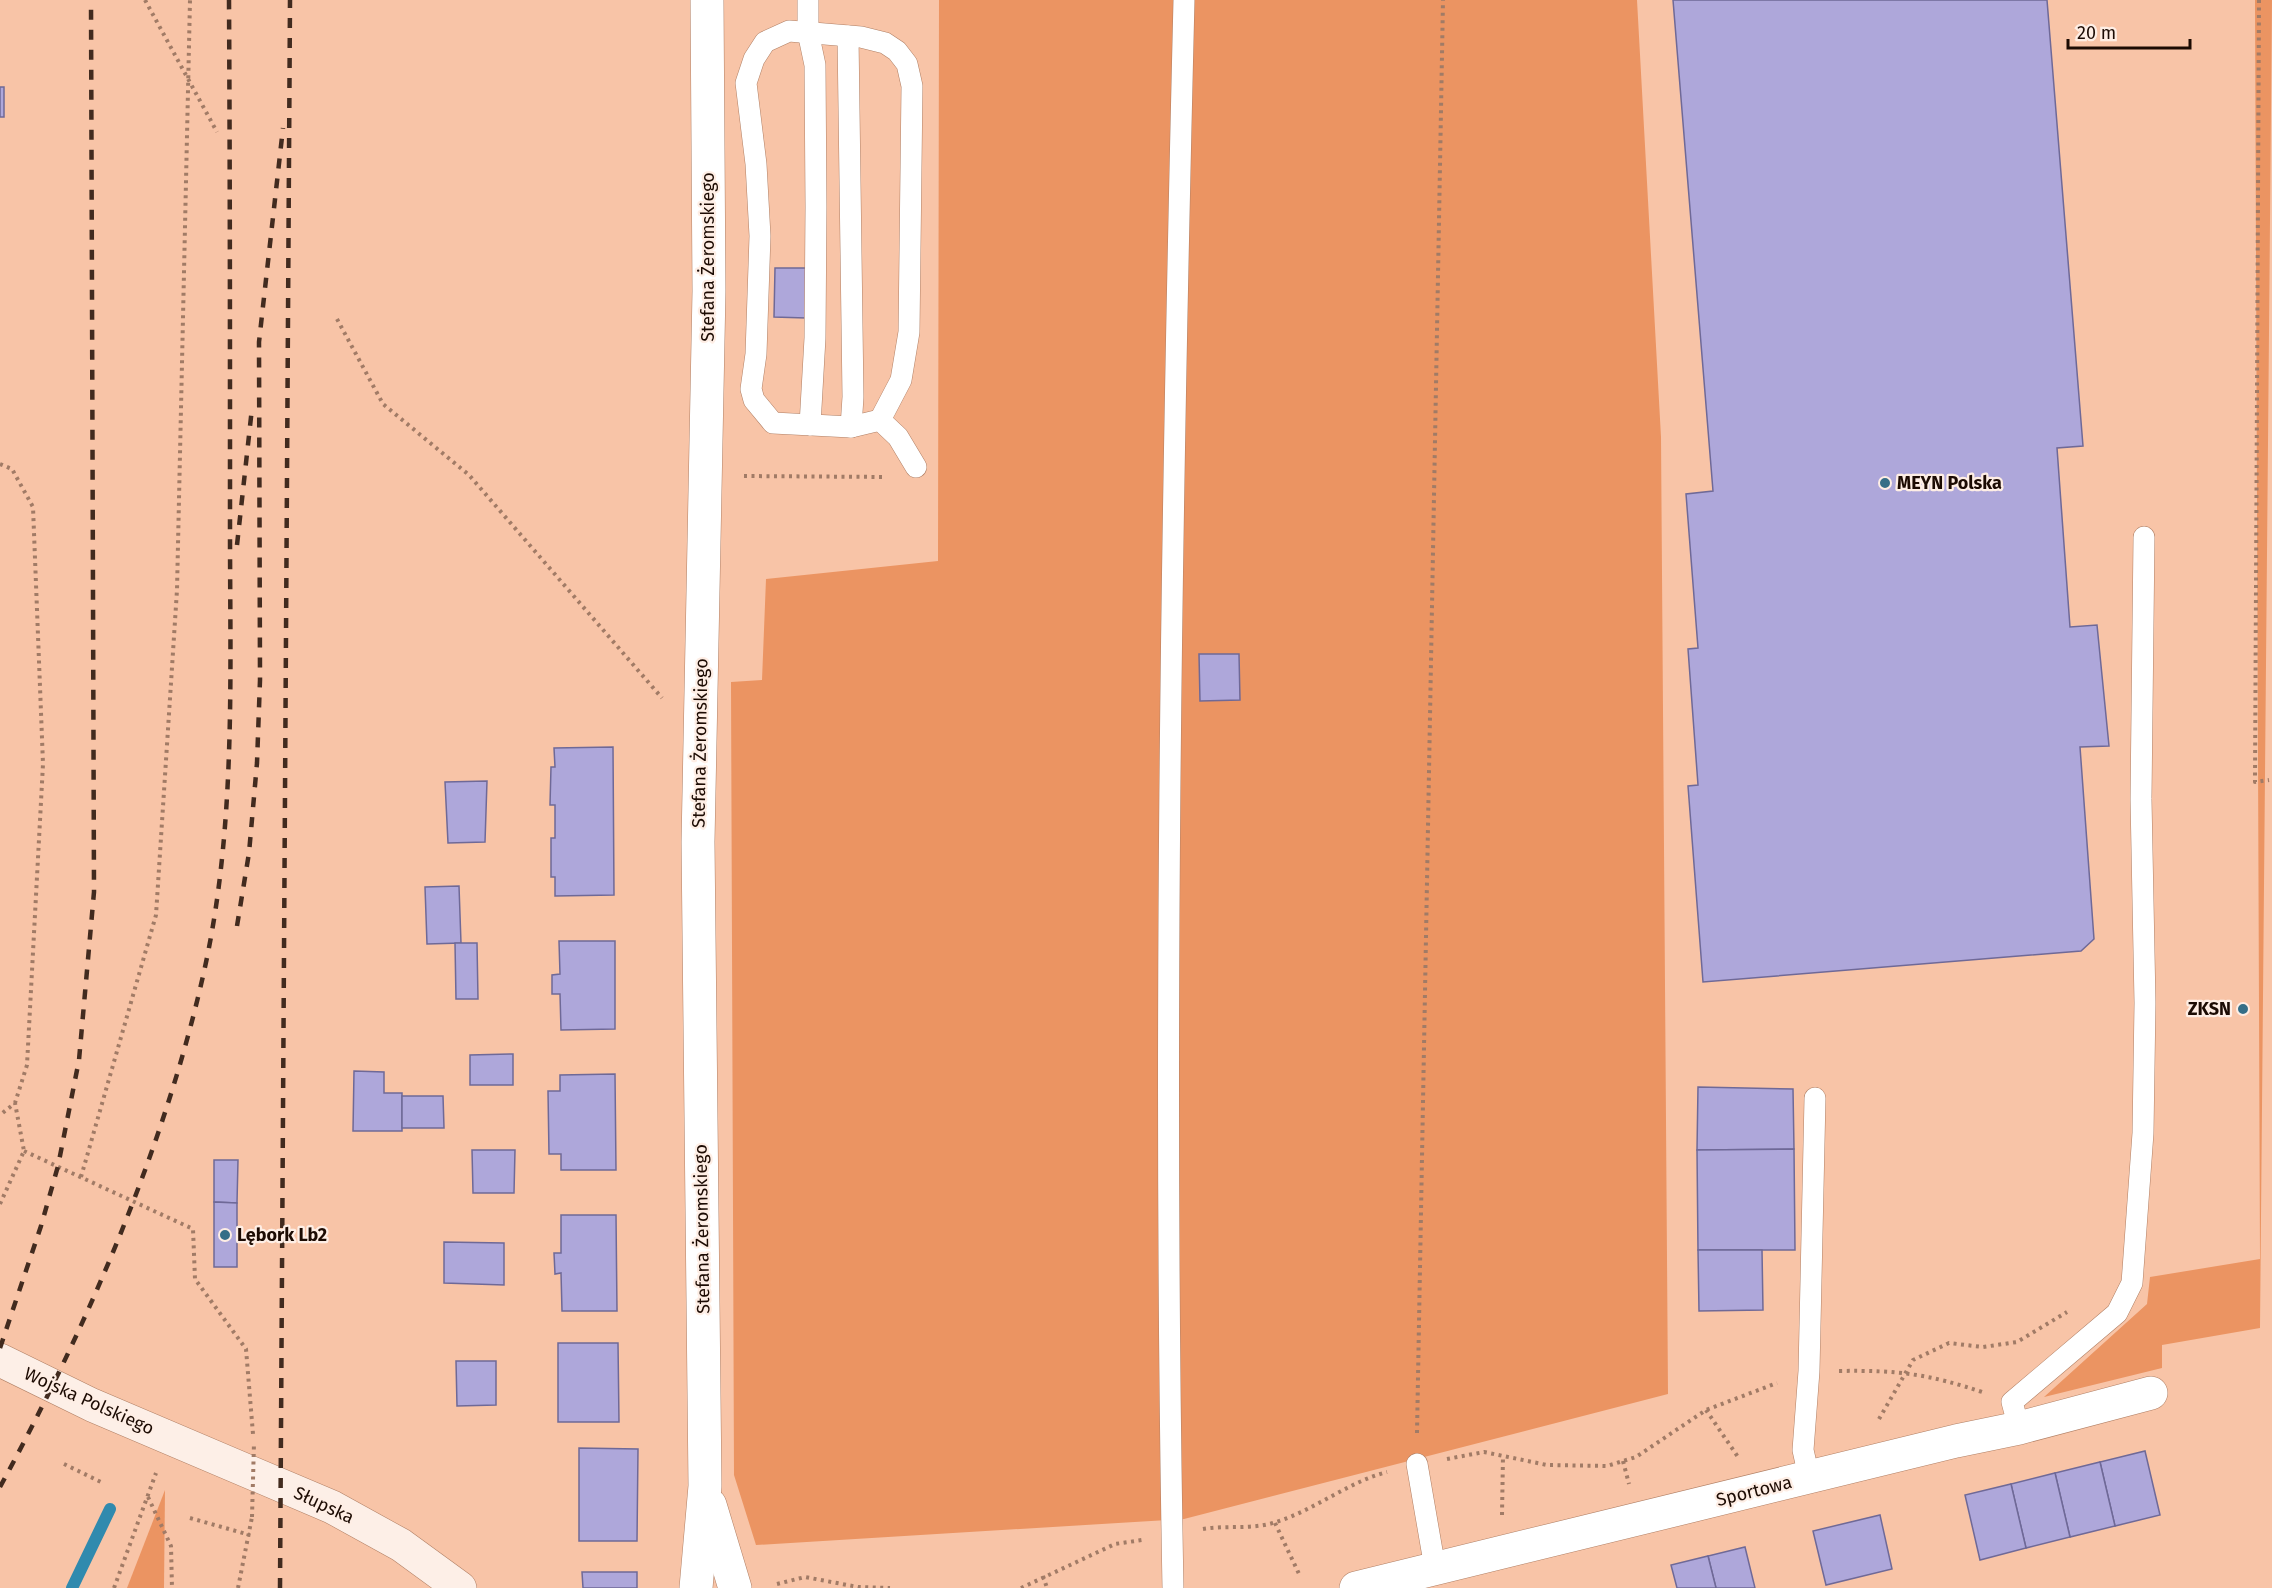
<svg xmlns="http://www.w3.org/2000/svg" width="2272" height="1588" font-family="'Fira Sans',sans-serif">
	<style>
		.green { fill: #eb9462 }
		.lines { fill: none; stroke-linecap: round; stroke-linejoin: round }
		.stream { stroke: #308aae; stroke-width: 12 }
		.building { fill: #aea7da; stroke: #6f6997; stroke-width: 1.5 }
		.lane-casing { stroke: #b07f64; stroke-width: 22 }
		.street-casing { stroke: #b07f64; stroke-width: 34 }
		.secondary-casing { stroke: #b07f64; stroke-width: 34 }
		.path { stroke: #a17b66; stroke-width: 4; stroke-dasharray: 3 4.5; stroke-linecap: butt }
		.lane { stroke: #fff; stroke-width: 21 }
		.street { stroke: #fff; stroke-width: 33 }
		.secondary { stroke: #fdefe7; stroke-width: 33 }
		.rail { stroke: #422b1f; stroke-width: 4.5; stroke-dasharray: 10 10; stroke-linecap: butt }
		.path-bridge { stroke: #a17b66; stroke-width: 4; stroke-dasharray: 3 4.5; stroke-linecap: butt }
		.poi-dot { fill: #356e87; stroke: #feeee5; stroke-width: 2 }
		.labels { text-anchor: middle; stroke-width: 4.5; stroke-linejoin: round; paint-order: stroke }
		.street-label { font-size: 18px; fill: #1c0b03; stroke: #feeee5 }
		.poi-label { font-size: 18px; font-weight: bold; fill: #1c0b03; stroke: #feeee5; text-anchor: start }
	</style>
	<rect width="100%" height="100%" fill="#f8c4a7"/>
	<!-- green -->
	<g class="green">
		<polygon points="939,0 1637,0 1661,437 1668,1394 1184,1519 756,1545 734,1475 731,682 762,680 766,579 938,561"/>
		<polygon points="2255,0 2272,0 2260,1328 2162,1345 2162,1368 2044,1397 2147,1304 2150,1277 2260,1259"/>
		<polygon points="165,1490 164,1588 127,1588"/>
	</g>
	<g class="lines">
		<!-- stream -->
		<polyline class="stream" points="72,1588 110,1509"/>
	</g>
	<!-- building -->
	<g class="building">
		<polygon points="1673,0 2047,0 2083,446 2057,448 2070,627 2097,625 2109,746 2080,747 2094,939 2081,951 1703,982 1688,786 1698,785 1688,649 1698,648 1686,494 1713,491"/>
		<rect x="0" y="87" width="4" height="30"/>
		<polygon points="775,268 807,268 806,318 774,317"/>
		<polygon points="1199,654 1239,654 1240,700 1200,701"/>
		<polygon points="613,747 614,895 555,896 555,877 551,877 551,838 555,838 555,805 550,805 551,767 555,767 554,748"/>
		<polygon points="487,781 485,842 448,843 445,782"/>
		<polygon points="459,886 461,943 427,944 425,887"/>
		<polygon points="559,941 615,941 615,1029 561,1030 560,994 552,994 552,975 560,974"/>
		<polygon points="455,943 477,943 478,999 456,999"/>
		<polygon points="513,1054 513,1085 470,1085 470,1055"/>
		<polygon points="354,1071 384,1072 384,1093 402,1093 402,1131 353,1131"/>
		<polygon points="615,1074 616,1170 561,1170 561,1154 549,1154 548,1091 560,1091 560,1075"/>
		<polygon points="1698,1087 1793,1089 1794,1149 1697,1150"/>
		<polygon points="402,1096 443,1096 444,1128 402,1128"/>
		<polygon points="1794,1149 1795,1250 1698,1250 1697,1150"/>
		<polygon points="472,1150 515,1150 514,1193 473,1193"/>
		<polygon points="214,1160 238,1160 237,1203 214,1202"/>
		<polygon points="214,1202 237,1203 237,1267 214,1267"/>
		<polygon points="561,1215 616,1215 617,1311 562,1311 561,1273 555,1274 554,1253 561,1253"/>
		<polygon points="444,1242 504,1243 504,1285 444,1283"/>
		<polygon points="1698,1250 1762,1250 1763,1310 1699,1311"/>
		<polygon points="558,1343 618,1343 619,1422 558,1422"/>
		<polygon points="456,1361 496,1361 496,1405 457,1406"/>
		<polygon points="579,1448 638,1449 637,1541 579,1541"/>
		<polygon points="2145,1451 2160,1515 2115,1526 2100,1462"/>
		<polygon points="2100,1462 2115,1526 2070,1537 2055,1473"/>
		<polygon points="2055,1473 2070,1537 2026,1548 2011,1484"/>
		<polygon points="2011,1484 2026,1548 1980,1560 1965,1495"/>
		<polygon points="1880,1515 1892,1569 1826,1585 1813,1531"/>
		<polygon points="1745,1547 1755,1588 1716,1588 1708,1556"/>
		<polygon points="1708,1556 1716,1588 1677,1588 1671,1565"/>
		<polygon points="582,1572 637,1572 637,1588 583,1588"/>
	</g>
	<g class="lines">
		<!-- lane casing -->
		<g class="lane-casing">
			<g id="lane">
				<polyline points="808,0 808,32 815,65 816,207 815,338 810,425"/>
				<polyline points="848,36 853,397 851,427"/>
				<polyline points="880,420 901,380 909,332 912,86 907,64 897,51 885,43 861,37 789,31 765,42 754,59 746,83 756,164 760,236 756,354 751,389 754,400 773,423 851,427 880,420 898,437 916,467"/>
				<polyline points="2019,1428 2012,1402 2117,1313 2132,1283 2143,1133 2145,1003 2141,799 2144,537"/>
				<polyline points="1417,1464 1435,1568"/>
				<polyline points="1809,1477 1803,1450 1809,1371 1815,1098"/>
				<path d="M1173,1588C1163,1059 1171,529 1184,0"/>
			</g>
		</g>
		<!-- street casing -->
		<g class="street-casing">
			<g id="street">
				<polyline points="710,1505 735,1588"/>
				<polyline points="696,1588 705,1486 698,842 709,291 707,0"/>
				<polyline points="1356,1588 1956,1441 2019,1428 2151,1393"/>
			</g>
		</g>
		<!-- secondary casing -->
		<g class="secondary-casing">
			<polyline id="secondary" points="0,1360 92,1405 332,1507 401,1545 460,1588"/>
		</g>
		<!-- path -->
		<g class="path">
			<polyline points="145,0 217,132"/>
			<polyline points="2259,0 2255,782 2269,780"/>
			<polyline points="337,319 383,404 469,475 662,698"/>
			<polyline points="0,464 12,469 33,507 43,764 27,1065 15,1103 0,1115"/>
			<polyline points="744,476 886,477"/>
			<polyline points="24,1151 193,1229 195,1279 246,1349 253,1434"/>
			<polyline points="81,1177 156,915 177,590 190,0"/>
			<polyline points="0,1204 24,1151 15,1103"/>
			<path d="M1839,1371C1898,1370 1929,1374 1985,1393"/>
			<polyline points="1706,1410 1738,1457"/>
			<polyline points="1879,1419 1913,1360 1949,1343 1983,1347 2017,1342 2067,1312"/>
			<polyline points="1417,1433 1443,0"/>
			<polyline points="1447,1459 1484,1452 1547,1465 1607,1466 1636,1457 1706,1410 1777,1383"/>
			<polyline points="1623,1461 1629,1484"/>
			<polyline points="64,1464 103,1483"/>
			<polyline points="148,1497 171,1546 172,1588"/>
			<polyline points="1502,1515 1503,1456"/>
			<polyline points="190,1518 250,1535"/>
			<polyline points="1275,1523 1300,1576"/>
			<path d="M1203,1529C1227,1525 1252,1530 1276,1522C1315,1510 1348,1482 1387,1472"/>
			<polyline points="1043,1576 1047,1588"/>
			<polyline points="777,1584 805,1577 858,1587 890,1588"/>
			<polyline points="114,1588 156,1473"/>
			<polyline points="238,1588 252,1517"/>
			<polyline points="1021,1588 1115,1544 1142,1540"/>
		</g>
		<!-- lane -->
		<use href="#lane" class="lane"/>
		<!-- street -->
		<use href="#street" class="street"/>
		<!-- secondary -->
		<use href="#secondary" class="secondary"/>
		<!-- rail -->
		<g class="rail">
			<polyline points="237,545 252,408"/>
			<polyline points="237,926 249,853 257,763 260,680 259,342 283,128"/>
			<polyline points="0,1348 41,1226 58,1166 79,1060 94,892 91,0"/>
			<path d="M0,1487C87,1327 166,1145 205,967C236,824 230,675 230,530C230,353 230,177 229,0"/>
			<polyline points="280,1588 290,0"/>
		</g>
		<!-- path-bridge -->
		<polyline class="path-bridge" points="252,1517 254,1443"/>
	</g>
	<!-- markers -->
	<g class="poi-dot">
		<circle cx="1885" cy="483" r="6"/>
		<circle cx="2243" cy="1009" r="6"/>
		<circle cx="225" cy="1235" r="6"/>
	</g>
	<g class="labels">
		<!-- street labels -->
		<g class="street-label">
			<text transform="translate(708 257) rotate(-90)" y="6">Stefana Żeromskiego</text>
			<text transform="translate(700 743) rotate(-89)" y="6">Stefana Żeromskiego</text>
			<text transform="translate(702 1229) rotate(-91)" y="6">Stefana Żeromskiego</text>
			<text transform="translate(89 1401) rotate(24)" y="6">Wojska Polskiego</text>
			<text transform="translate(1754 1491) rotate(-14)" y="6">Sportowa</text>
			<text transform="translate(324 1505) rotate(25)" y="6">Słupska</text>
		</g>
		<!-- poi labels -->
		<g class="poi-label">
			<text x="1897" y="489">MEYN Polska</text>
			<text x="2231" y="1015" text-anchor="end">ZKSN</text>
			<text x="237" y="1241">Lębork Lb2</text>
		</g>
	</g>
	<!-- scale -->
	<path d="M2068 39v9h122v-9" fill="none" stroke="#1c0b03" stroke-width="3"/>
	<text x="2077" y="39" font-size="18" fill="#1c0b03" stroke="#feeee5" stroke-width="4.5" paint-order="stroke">20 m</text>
</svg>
